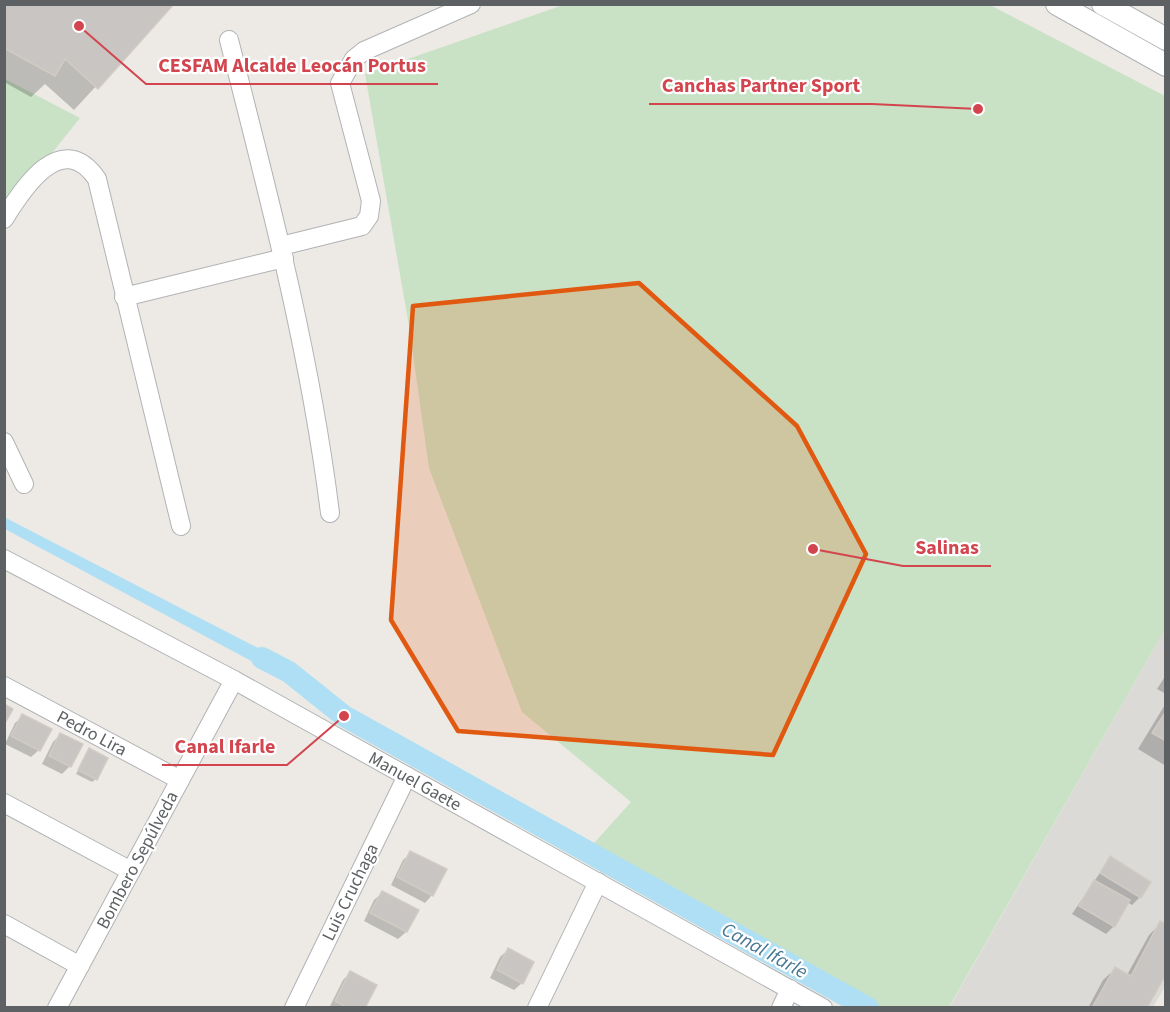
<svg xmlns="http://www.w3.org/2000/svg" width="1170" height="1012" font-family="'Source Sans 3',sans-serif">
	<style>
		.industrial { fill: #dcdad7 }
		.green { fill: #c9e2c5 }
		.water { fill: #aedff4 }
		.shadow { fill: #0003 }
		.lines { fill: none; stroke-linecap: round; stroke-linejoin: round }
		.canal { stroke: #aedff4; stroke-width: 22 }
		.building { fill: #c9c5c2; stroke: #d1cbc4; stroke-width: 1.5 }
		.minor-casing { stroke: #b0b3b5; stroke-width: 20 }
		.tertiary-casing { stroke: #b0b3b5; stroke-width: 24 }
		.minor { stroke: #fff; stroke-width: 18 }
		.tertiary { stroke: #fff; stroke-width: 22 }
		.marked { fill: #e15910; fill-opacity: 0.2; stroke: #e15910; stroke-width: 4.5; stroke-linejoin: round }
		.labels { text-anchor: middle; stroke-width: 4.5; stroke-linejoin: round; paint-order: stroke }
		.street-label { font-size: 18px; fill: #5d6163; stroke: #fff }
		.water-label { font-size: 20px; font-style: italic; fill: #477793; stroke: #fff }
		.leader { fill: none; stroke: #d3454e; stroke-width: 2 }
		.callout-dot { fill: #d3454e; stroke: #fff; stroke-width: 2 }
		.callout-label { font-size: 20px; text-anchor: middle; font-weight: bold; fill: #d3454e; stroke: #fff; stroke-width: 4.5; stroke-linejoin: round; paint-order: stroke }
	</style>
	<rect width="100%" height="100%" fill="#edeae5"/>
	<!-- industrial -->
	<polygon class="industrial" points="1165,629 1166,985 1153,1007 949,1008"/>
	<!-- green -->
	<g class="green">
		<polygon points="988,4 1165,96 1165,629 949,1007 875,1007 587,851 631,802 522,712 429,468 409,326 365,74 563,5"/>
		<polygon points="5,79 80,118 5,212"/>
	</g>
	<!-- water -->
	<polygon class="water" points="4,517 264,651 292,666 285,679 5,529"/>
	<!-- shadow -->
	<g class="shadow">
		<polygon points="4,4 172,4 74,110 45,84 31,97 4,82"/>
		<polygon points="1166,675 1166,694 1157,689"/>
		<polygon points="1166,703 1166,766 1138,749"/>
		<polygon points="23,716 39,750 31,757 5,744 15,723"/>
		<polygon points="60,735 70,766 62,774 42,764 53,742"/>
		<polygon points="90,750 96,779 92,782 76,774"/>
		<polygon points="411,853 432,895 425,903 391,885 403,860"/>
		<polygon points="1110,858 1140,897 1132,905 1127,902 1114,926 1106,934 1072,914"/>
		<polygon points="382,893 417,910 406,932 398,939 364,921 374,900"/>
		<polygon points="1161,923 1146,1008 1088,1008 1103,980 1115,969 1127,975 1149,935"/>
		<polygon points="508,950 522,983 514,990 490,978 500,957"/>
		<polygon points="350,973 364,1008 329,1008 343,980"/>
	</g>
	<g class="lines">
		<!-- canal -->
		<polyline class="canal" points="262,658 289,672 344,716 868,1008"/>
	</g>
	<!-- building -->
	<g class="building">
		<polygon points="4,4 174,4 98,89 65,59 55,76 4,48"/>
		<polygon points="4,704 13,709 4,725"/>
		<polygon points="1166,711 1166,741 1152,733"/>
		<polygon points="22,714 52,729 40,751 11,736"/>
		<polygon points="60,733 83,744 71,767 49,756"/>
		<polygon points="89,748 108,758 97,780 78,770"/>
		<polygon points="410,851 447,869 433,896 397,877"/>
		<polygon points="1110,856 1151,882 1141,898 1100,873"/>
		<polygon points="1094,880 1130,900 1115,927 1079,906"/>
		<polygon points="382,891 419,910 407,932 370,913"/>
		<polygon points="1160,921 1166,924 1166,974 1147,1008 1092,1008 1115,967 1131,976"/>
		<polygon points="508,948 534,962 523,984 497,970"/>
		<polygon points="350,971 377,985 365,1008 348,1008 335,1001"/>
	</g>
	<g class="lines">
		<!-- minor casing -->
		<g class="minor-casing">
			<g id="minor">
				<path d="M229,40C269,197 310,352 330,513"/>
				<path d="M4,219C23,188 62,128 97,179L181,526"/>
				<polyline points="281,246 362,226 369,216 371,201 340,83 354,59 364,51 471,4"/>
				<polyline points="124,297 284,258"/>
				<polyline points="4,442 24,484"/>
				<polyline points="4,559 234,680 823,1008"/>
				<polyline points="4,686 180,780"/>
				<polyline points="4,803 131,871"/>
				<polyline points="4,924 80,966"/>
				<polyline points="57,1008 234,680"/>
				<polyline points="294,1008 407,776"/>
				<polyline points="537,1008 598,882"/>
				<polyline points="781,1008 790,989"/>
			</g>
		</g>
		<!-- tertiary casing -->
		<g class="tertiary-casing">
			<g id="tertiary">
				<polyline points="1057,4 1166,65"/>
				<polyline points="1103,4 1166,39"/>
			</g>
		</g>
		<!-- minor -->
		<use href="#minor" class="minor"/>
		<!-- tertiary -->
		<use href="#tertiary" class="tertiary"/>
	</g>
	<!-- marked area -->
	<path class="marked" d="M639,283L797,426L866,554L773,755L458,731L391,620L413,306Z"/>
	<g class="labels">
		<!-- street labels -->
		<g class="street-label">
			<text transform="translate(92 733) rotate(28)" y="6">Pedro Lira</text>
			<text transform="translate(415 781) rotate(29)" y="6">Manuel Gaete</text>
			<text transform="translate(137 860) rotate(-62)" y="6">Bombero Sepúlveda</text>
			<text transform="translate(350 892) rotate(-64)" y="6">Luis Cruchaga</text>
		</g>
		<!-- water labels -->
		<g class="water-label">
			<text transform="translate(765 950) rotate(29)" y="7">Canal Ifarle</text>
		</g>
	</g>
	<!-- callouts -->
	<path class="leader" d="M79 26L146 84H438M978 109L872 104H649M813 549L903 566H991M344 716L287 765H162"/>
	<g class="callout-dot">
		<circle cx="79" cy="26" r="6"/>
		<circle cx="978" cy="109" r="6"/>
		<circle cx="813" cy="549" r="6"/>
		<circle cx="344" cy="716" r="6"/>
	</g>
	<g class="callout-label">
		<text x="292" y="72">CESFAM Alcalde Leocán Portus</text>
		<text x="761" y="92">Canchas Partner Sport</text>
		<text x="947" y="554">Salinas</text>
		<text x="225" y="753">Canal Ifarle</text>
	</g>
	<!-- border -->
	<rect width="1170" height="1012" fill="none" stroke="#5d6163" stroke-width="12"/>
</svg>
